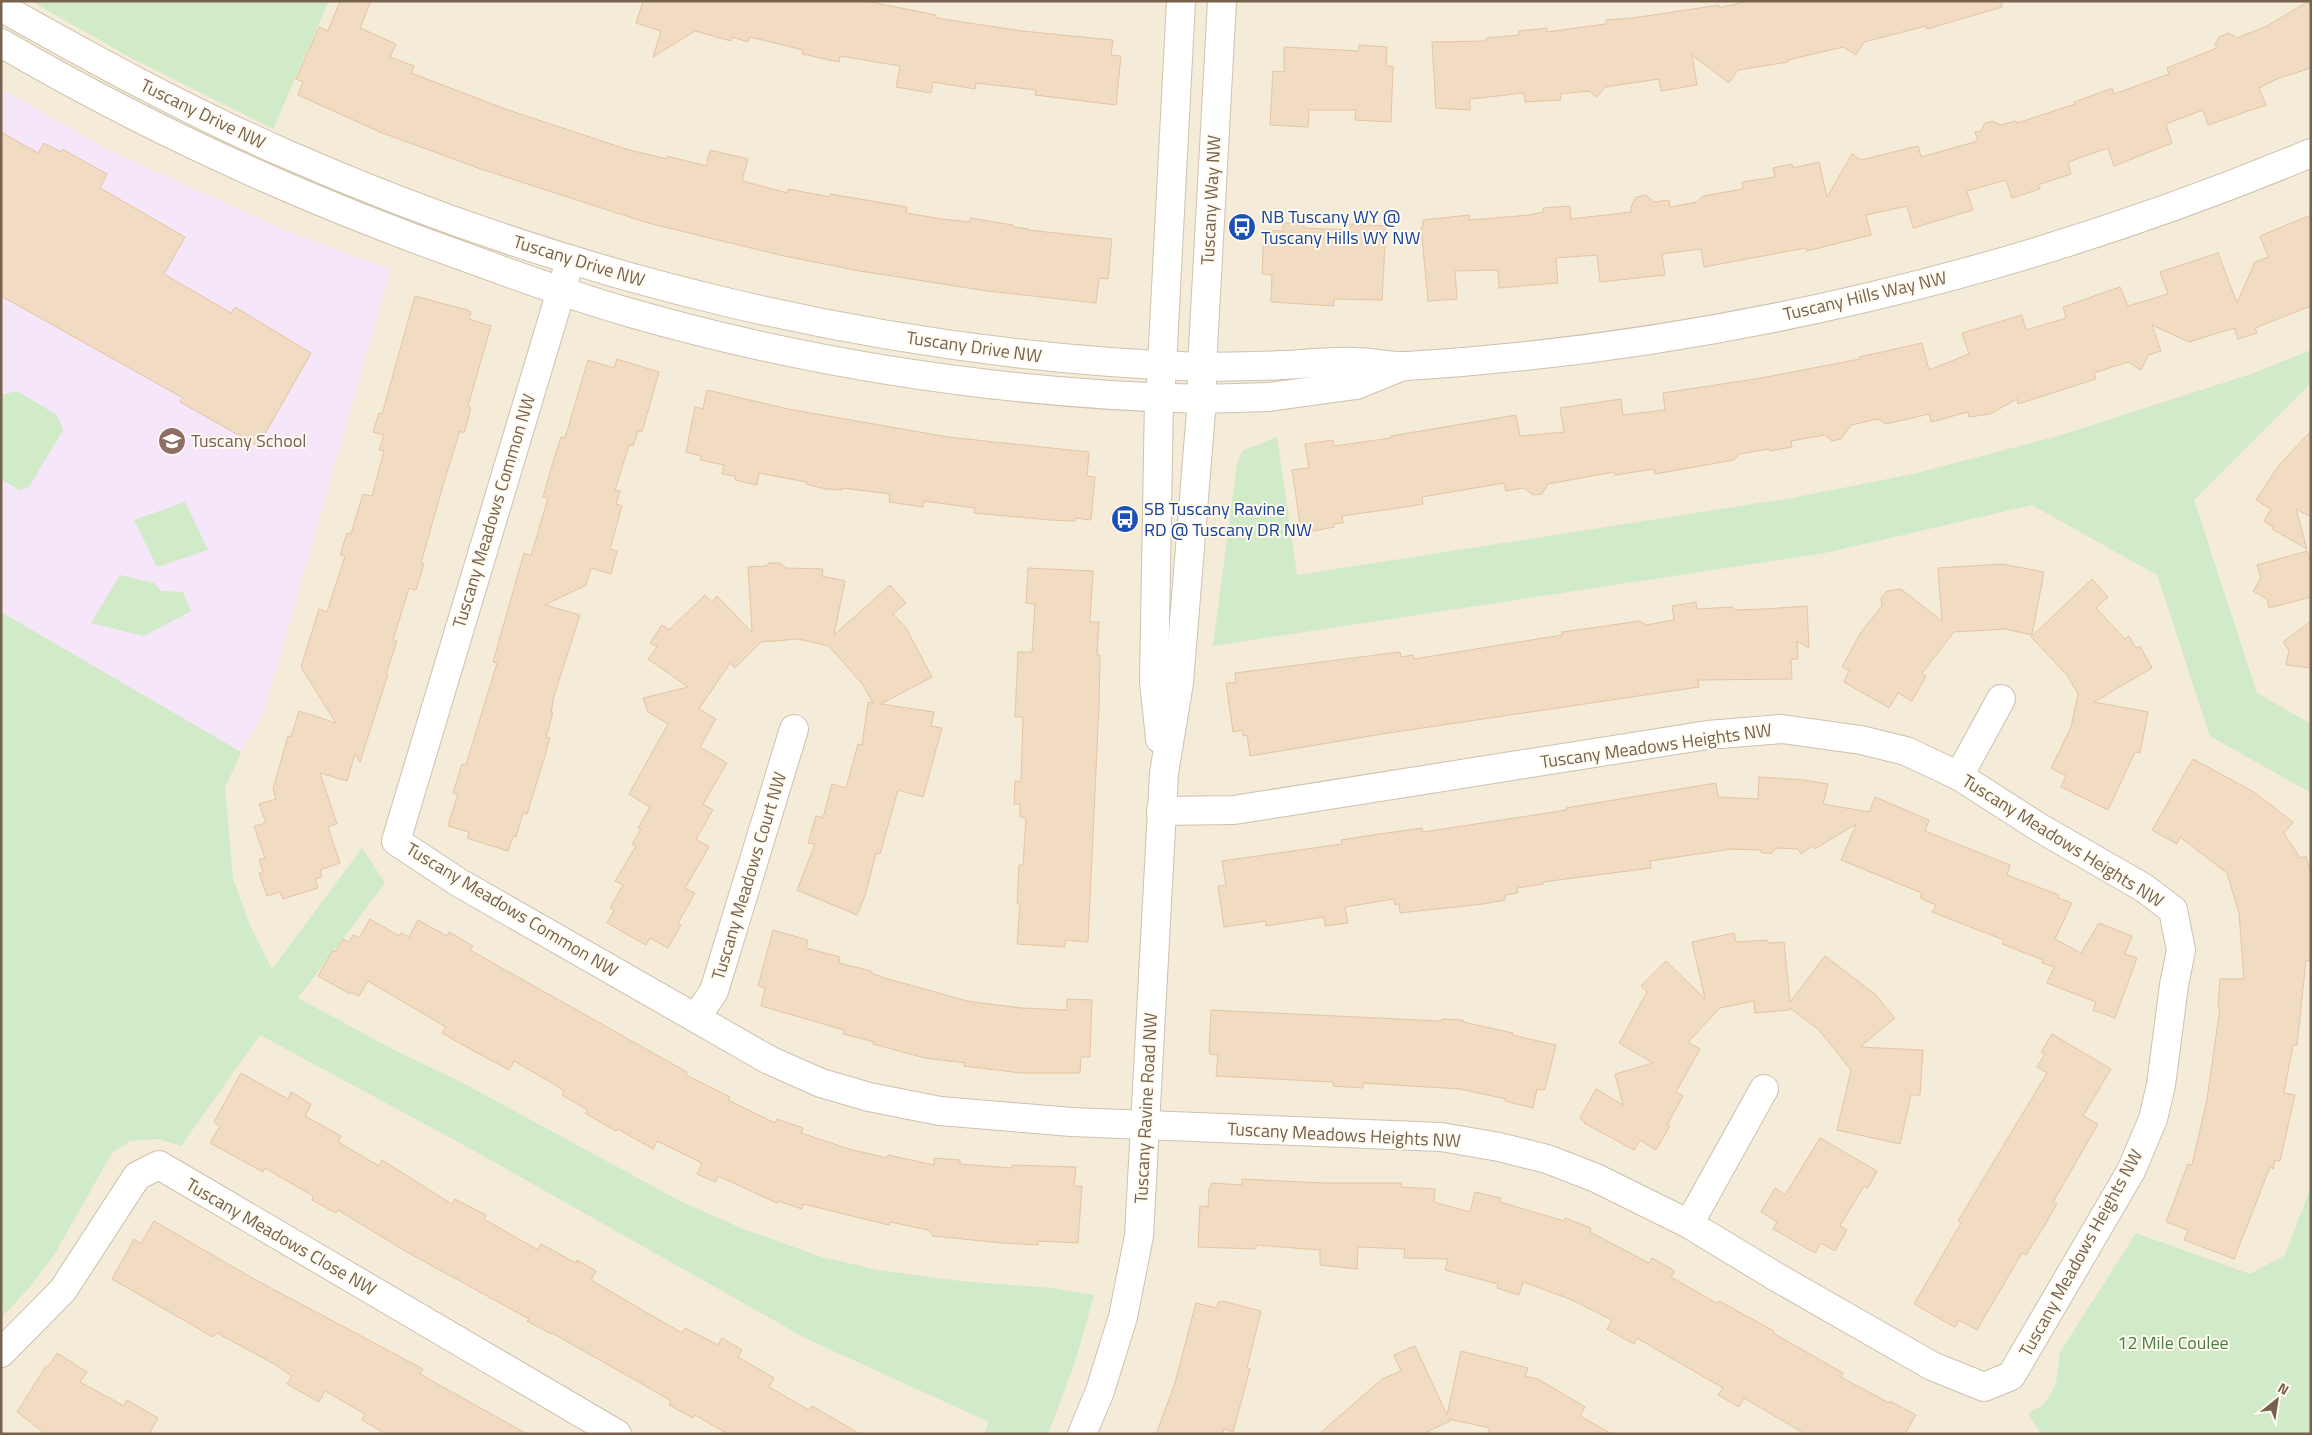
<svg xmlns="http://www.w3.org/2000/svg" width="2312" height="1435" font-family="'Titillium Web',sans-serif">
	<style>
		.residential { fill: #f4ebd9 }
		.education { fill: #f5e6f9 }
		.green { fill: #d1eac8 }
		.building { fill: #f1dbc2; stroke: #e4c5a3 }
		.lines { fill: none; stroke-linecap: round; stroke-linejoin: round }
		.street-casing { stroke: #cec1af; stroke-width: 30 }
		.secondary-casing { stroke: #d1c2ad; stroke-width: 30 }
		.street { stroke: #fff; stroke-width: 28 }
		.secondary { stroke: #fff; stroke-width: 28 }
		.labels { text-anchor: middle; stroke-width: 4; stroke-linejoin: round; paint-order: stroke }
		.street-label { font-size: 18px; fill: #77624d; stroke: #fffbf1 }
		.transit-label { font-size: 18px; fill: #164399; stroke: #fffbf1; text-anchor: start }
		.education-label { font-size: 18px; fill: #785e54; stroke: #fffbf1; text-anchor: start }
		.park-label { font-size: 18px; fill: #4e7c45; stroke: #fffbf1 }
	</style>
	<rect width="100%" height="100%" fill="#fcf8ea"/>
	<!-- residential -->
	<polygon class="residential" points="1,1 2311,1 2311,1186 2285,1255 2250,1275 2136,1233 2060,1352 2056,1383 2049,1397 2043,1405 2029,1413 2041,1434 1,1434"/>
	<!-- education -->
	<polygon class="education" points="1,89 109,150 287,231 391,269 263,715 241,752 1,612"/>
	<!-- green -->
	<g class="green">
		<polygon points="31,1 329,1 273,129 133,59"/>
		<polygon points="2311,350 2311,383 2194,500 2257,693 2311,724 2311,793 2210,736 2157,575 2032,505 1825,553 1213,646 1237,464 1242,451 1277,437 1297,575 1792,498 1913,474 2058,436 2254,373"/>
		<polygon points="17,391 57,415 63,430 29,487 19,490 1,479 1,395"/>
		<polygon points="185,502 208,550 157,567 134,520"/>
		<polygon points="120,575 154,583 161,591 183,592 191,611 144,636 91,623"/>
		<polygon points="1,612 241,752 225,788 233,879 250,925 272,969 362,848 385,883 298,998 394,1050 459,1081 680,1201 743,1229 822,1257 878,1270 960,1281 1052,1288 1094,1295 1075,1362 1048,1434 984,1434 989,1422 807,1339 471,1149 260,1035 181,1146 159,1139 130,1141 112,1153 54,1255 29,1288 1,1318"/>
		<polygon points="2311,1186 2311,1434 2041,1434 2028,1413 2043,1405 2049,1397 2056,1383 2060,1352 2136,1233 2250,1274 2285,1255"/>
	</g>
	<!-- building -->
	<g class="building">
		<polygon points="340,1 371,1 360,28 396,44 390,57 414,66 411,73 508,110 626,149 667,159 667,156 706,166 710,150 748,159 742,181 788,193 788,189 830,197 830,194 907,207 906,213 942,219 970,222 970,218 1013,225 1013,227 1029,229 1028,230 1112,239 1108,279 1099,278 1096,303 987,291 860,271 784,256 648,223 478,168 380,132 298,95 303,82 296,79 319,27 328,31"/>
		<polygon points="643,1 866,1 936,15 936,18 1022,31 1113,40 1111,55 1121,56 1116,105 1035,95 1036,90 976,83 975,89 933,82 931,93 896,87 900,66 840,56 839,62 802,54 803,50 750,37 748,42 732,37 731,41 695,31 653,57 661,31 636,23"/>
		<polygon points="1748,1 2001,1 2002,7 1927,29 1926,26 1864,42 1856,55 1843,47 1788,60 1788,62 1738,70 1729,83 1692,55 1697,85 1661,91 1659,79 1605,87 1597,97 1589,91 1560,94 1561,100 1525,102 1524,93 1470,99 1470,110 1436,108 1432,42 1486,41 1486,38 1519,35 1519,31 1547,28 1547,32 1606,24 1606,20 1633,18 1719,5 1719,8"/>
		<polygon points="2309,1 2311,1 2311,68 2279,78 2259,88 2266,105 2208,125 2203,110 2166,124 2172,143 2114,166 2108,148 2068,162 2071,174 2038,185 2040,189 2012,198 2006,180 1967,191 1973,210 1913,228 1907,206 1866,215 1871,235 1807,251 1806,248 1704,267 1701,249 1662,254 1665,275 1600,282 1597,255 1556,258 1558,283 1499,288 1498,270 1455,271 1457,299 1428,301 1421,227 1423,227 1423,220 1469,215 1469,220 1530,215 1543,212 1543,208 1570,206 1571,219 1631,212 1631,207 1636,197 1646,195 1654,202 1669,200 1670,207 1697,202 1703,196 1743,189 1742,182 1775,177 1773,168 1792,164 1793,168 1819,162 1827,197 1852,154 1861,160 1918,146 1921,157 1978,141 1975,132 1981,131 1985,123 1993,121 2000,125 2016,121 2017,123 2075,104 2074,102 2110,89 2112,88 2114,94 2169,74 2167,68 2217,48 2215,45 2219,37 2229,33 2237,38 2267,26"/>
		<polygon points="1359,45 1387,47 1386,66 1393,66 1391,122 1355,120 1356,110 1309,110 1308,127 1270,125 1273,71 1284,72 1284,47 1358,51"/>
		<polygon points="1,132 38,153 44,143 61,152 62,149 107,174 100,188 185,237 164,274 231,313 235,307 311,353 258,446 180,402 183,398 1,296"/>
		<polygon points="2311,215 2311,306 2255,328 2257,333 2238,339 2234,328 2189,342 2152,325 2161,351 2148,355 2141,370 2128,362 2094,373 2096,379 2018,404 2017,399 1990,414 1969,417 1968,412 1931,422 1929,414 1886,424 1878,419 1851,425 1841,439 1832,441 1825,435 1791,441 1792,447 1770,451 1769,449 1739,454 1734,460 1655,474 1654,469 1615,475 1614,472 1548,484 1542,494 1533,495 1524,488 1506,491 1504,483 1422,497 1423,504 1412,506 1342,516 1343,523 1334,524 1334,527 1313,531 1313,528 1301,530 1292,470 1309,468 1305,444 1333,440 1334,446 1391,438 1391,436 1516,415 1520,436 1564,432 1560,408 1621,399 1623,415 1665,410 1663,393 1761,378 1860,359 1859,357 1922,343 1929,370 1969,354 1962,333 2022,315 2026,330 2066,318 2063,307 2120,287 2128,306 2168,294 2160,272 2218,253 2237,303 2255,262 2268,257 2260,236"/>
		<polygon points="1283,223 1304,224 1304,228 1350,230 1350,224 1386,226 1382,300 1334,299 1334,306 1271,302 1272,275 1262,274 1264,230 1283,231"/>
		<polygon points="415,296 467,310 471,312 469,319 491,326 468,406 471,408 464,433 460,431 444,482 421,563 424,564 416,590 409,588 393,640 397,641 386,674 388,674 360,762 355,754 347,781 320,773 337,824 328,827 340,863 320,870 322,877 315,879 318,888 283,899 280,892 267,896 259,873 263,872 259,860 265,858 254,826 266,823 259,804 276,799 273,789 288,736 291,737 299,711 336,723 301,667 319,609 327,612 345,556 340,555 347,533 351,534 363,494 372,496 384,451 379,450 384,435 373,432 379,413 382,414"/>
		<polygon points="617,359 659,372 642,432 638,431 633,446 629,445 615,490 620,491 616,504 622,506 610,549 617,551 611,574 591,568 586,585 545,605 580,615 554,696 551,713 553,713 546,737 550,738 544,759 527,814 523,813 516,837 513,836 508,851 467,838 469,832 448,826 458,794 453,793 462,764 466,765 486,699 497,663 493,662 524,553 531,556 548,498 543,497 550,472 561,437 565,438 588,360 614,368"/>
		<polygon points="707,390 788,409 948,437 1089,452 1087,476 1095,477 1091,520 1075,518 1075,521 1050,520 974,513 975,508 924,501 923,507 889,502 890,494 842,488 842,490 826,489 806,484 806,482 759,473 757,485 735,480 735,476 722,474 724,465 700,460 701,456 686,452 695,407 703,409"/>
		<polygon points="2311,431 2311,517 2296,509 2307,549 2272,529 2273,527 2264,521 2271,509 2256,500 2279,465"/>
		<polygon points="2307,551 2311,562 2311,597 2269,608 2267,599 2253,591 2261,578 2257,565"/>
		<polygon points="769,563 780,563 786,568 823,569 822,576 845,581 834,635 890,585 906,603 893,614 906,628 932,677 881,704 934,712 931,726 942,728 923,797 898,790 880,854 876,853 865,896 857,915 797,890 815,844 808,843 816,816 823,818 832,784 846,788 858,744 862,745 868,702 873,703 863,685 829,646 798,639 761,642 735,668 730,663 699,709 716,719 700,747 727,763 703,804 713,810 696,839 709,847 685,888 695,893 678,923 681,925 668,948 650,938 646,945 607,923 614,910 610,908 623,885 615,881 636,846 632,844 641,829 638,828 650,807 629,794 668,724 648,712 643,698 688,687 648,659 657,647 650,643 662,625 669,630 705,595 712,602 717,596 752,632 748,567 766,566"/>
		<polygon points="2002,564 2044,572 2032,635 2005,629 1954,632 1922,673 1926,676 1912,701 1898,693 1889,708 1844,682 1849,671 1842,667 1861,632 1882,606 1881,598 1887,591 1901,589 1942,621 1938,568"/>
		<polygon points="1028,568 1093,571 1090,622 1099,622 1097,655 1100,655 1099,706 1088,942 1065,940 1065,947 1017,944 1020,904 1017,904 1019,865 1023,865 1026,818 1020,817 1020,804 1014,804 1015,781 1021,782 1023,717 1015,717 1018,652 1032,652 1035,604 1026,603"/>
		<polygon points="2092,579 2108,597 2096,608 2125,639 2129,636 2136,648 2140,646 2152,668 2094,702 2148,712 2140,753 2135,752 2108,810 2061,787 2066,776 2051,768 2071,727 2078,694 2067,675 2031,637"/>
		<polygon points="1696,602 1697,609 1732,607 1735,610 1765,609 1807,606 1809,648 1797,641 1798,659 1791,659 1792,679 1698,680 1699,687 1382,734 1250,756 1247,735 1243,736 1242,730 1233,732 1226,683 1236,683 1235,673 1400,652 1401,657 1413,655 1414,659 1562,635 1562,632 1591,628 1640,621 1646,625 1674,620 1672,606"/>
		<polygon points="2311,621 2311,668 2286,665 2289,650 2283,642"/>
		<polygon points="2193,759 2254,792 2293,822 2284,833 2300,858 2306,856 2311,874 2311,960 2306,961 2297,1045 2293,1045 2284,1093 2295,1095 2280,1161 2275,1160 2273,1169 2270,1167 2234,1259 2184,1240 2188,1230 2166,1222 2188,1164 2192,1165 2207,1099 2220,1008 2218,1008 2220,979 2244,979 2239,913 2227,873 2180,837 2177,844 2152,830"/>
		<polygon points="1759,777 1804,780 1828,784 1823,804 1869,812 1875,797 1929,820 1925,831 2010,865 2007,875 2059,895 2058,898 2072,903 2055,939 2081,953 2099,923 2132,936 2125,954 2137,958 2115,1018 2093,1010 2096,1002 2047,983 2054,967 2042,963 2043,960 2002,944 2004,940 1932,912 1936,905 1920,898 1922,893 1841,860 1856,824 1815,849 1812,846 1801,854 1798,849 1776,848 1772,853 1762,853 1760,850 1732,849 1650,861 1651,868 1543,882 1543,884 1517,888 1518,893 1505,895 1505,900 1483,904 1400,913 1399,904 1395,905 1394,899 1345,907 1348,923 1325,926 1324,917 1266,926 1266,921 1224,927 1218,886 1226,885 1222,861 1342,844 1341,840 1366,836 1422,828 1423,832 1567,810 1566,808 1716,783 1718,797 1758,799"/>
		<polygon points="370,919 399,936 401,933 409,937 418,920 447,936 449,932 473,946 470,950 687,1072 686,1075 730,1097 728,1100 775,1123 777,1119 803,1128 801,1133 849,1149 887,1158 888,1155 934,1165 934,1158 960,1160 960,1164 1012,1168 1012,1165 1076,1167 1074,1186 1082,1186 1078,1243 1038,1241 1038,1245 1002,1243 933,1236 928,1230 890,1222 889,1225 803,1204 802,1209 778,1201 777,1203 718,1176 715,1182 697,1174 702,1163 657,1141 653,1149 618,1129 616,1131 585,1113 588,1110 562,1095 564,1091 554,1084 514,1061 509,1070 463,1045 442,1033 446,1027 368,981 359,996 351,992 350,994 318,976 333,950 335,952 343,939 349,942 353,935 359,938"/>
		<polygon points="773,930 808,940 806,948 840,957 839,963 871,971 871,973 885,978 967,1001 1021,1008 1067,1010 1067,999 1092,1000 1090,1057 1081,1057 1080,1073 1021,1073 964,1066 965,1063 925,1058 873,1044 874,1042 843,1034 844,1030 761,1006 765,988 758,986"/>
		<polygon points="1734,933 1736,942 1767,940 1768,943 1784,942 1790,1002 1825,956 1875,994 1895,1018 1860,1047 1923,1050 1920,1095 1911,1095 1900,1144 1837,1130 1851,1070 1819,1030 1790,1008 1790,1010 1755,1013 1754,1001 1720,1008 1688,1042 1700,1049 1676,1092 1683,1096 1667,1125 1670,1126 1656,1150 1640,1140 1634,1150 1584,1123 1585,1122 1580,1118 1596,1089 1623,1105 1615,1074 1653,1063 1619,1043 1647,992 1641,986 1666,961 1705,999 1692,942"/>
		<polygon points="1211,1010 1442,1021 1442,1019 1463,1020 1463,1022 1513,1033 1512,1035 1556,1045 1546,1085 1544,1090 1537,1089 1533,1108 1505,1101 1506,1099 1460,1089 1363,1083 1363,1088 1333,1086 1333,1082 1216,1076 1218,1055 1210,1054 1209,1050"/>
		<polygon points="2052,1034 2111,1069 2083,1116 2098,1124 2053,1202 2057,1204 2043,1228 2026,1255 2022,1253 1977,1330 1959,1320 1955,1327 1951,1325 1914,1304 1961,1223 1958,1221 2047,1073 2037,1067 2045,1054 2041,1052"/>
		<polygon points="241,1073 288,1099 291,1092 311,1104 305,1116 341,1136 338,1142 379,1166 382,1160 452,1204 455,1199 486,1215 484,1219 538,1250 541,1244 576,1263 577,1260 596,1271 591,1280 682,1333 685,1328 718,1345 722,1338 742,1350 738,1357 774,1378 769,1387 809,1410 812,1406 860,1434 728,1434 695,1415 693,1418 669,1405 671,1401 642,1384 552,1333 551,1334 527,1321 529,1319 407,1252 338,1210 336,1213 312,1200 313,1196 265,1168 263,1172 210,1143 220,1126 214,1122"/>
		<polygon points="1820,1138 1877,1171 1868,1188 1864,1186 1840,1226 1847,1230 1835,1251 1821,1243 1815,1253 1773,1229 1777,1222 1761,1212 1775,1188 1785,1195"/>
		<polygon points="1242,1179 1323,1183 1401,1183 1401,1187 1435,1189 1434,1202 1470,1212 1475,1192 1501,1198 1500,1202 1564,1221 1565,1218 1591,1228 1590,1232 1649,1263 1652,1258 1675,1271 1671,1277 1718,1304 1719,1301 1774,1331 1773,1333 1843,1373 1841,1377 1889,1403 1890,1401 1916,1415 1905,1434 1805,1434 1744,1398 1739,1407 1718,1395 1723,1388 1637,1338 1634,1344 1607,1329 1612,1320 1570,1299 1523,1282 1519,1295 1497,1288 1498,1284 1445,1270 1448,1259 1404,1258 1405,1249 1358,1247 1357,1269 1320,1265 1320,1250 1256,1245 1256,1249 1198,1247 1200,1206 1208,1207 1209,1189 1212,1183 1242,1185"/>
		<polygon points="154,1221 254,1279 423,1369 420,1374 527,1434 386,1434 362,1420 365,1414 325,1391 319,1402 287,1384 292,1376 276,1365 217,1333 213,1337 112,1279 134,1239 141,1244"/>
		<polygon points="1222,1301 1261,1311 1247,1368 1250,1369 1233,1432 1224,1429 1222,1434 1156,1434 1175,1383 1196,1303 1217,1308 1218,1302"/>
		<polygon points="1415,1346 1447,1415 1461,1351 1528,1368 1525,1376 1538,1379 1585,1407 1580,1416 1612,1434 1488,1434 1490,1428 1449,1419 1450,1421 1423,1434 1319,1434 1382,1379 1401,1371 1394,1355"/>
		<polygon points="57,1353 87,1372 80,1382 124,1406 127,1400 158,1418 149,1434 46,1434 17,1412 46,1366 48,1367"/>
	</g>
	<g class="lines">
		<!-- street casing -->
		<g class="street-casing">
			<g id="street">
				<polyline points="570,261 396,841 458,882 769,1060 821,1083 869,1097 940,1111 1072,1122 1441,1137 1499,1147 1547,1159 1596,1178 1689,1224 1773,1275 1932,1366 1984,1387 2011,1376 2131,1171 2153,1119 2161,1085 2174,985 2181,950 2173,910 2144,888 2040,828 1959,776 1906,751 1861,740 1782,729 1708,735 1234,810 1161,811"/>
				<path d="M1202,367C1228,366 1255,367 1282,365C1306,364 1331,361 1356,362C1373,362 1390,367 1407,366C1717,347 2024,273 2311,153"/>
				<polyline points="1159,398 1154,681 1160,739"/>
				<polyline points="1959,776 2001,699"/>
				<polyline points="696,1018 714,991 794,729"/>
				<polyline points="1689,1224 1764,1089"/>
				<polyline points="1,1353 63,1290 137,1176 159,1165 617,1434"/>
				<polyline points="1082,1434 1100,1391 1123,1317 1139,1236 1164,773 1179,683 1202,399 1269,397 1356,385 1403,366"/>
			</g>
		</g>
		<!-- secondary casing -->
		<g class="secondary-casing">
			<g id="secondary">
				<path d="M1,7C93,59 186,110 284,153C572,280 886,356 1202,367"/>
				<path d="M1,43C150,130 306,201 468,258C522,278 576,297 631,313C816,366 1009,394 1202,399V367L1222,1"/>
				<polyline points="1161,384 1181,1"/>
			</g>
		</g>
		<!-- street -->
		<use href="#street" class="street"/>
		<!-- secondary -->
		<use href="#secondary" class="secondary"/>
	</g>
	<!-- icons -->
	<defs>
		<g id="bus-disc" transform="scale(1.4375)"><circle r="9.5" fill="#1a4fb4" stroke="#fffbf1"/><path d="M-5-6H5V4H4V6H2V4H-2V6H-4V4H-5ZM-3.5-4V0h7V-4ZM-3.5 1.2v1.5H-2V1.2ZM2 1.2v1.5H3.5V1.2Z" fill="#fff"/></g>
		<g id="school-disc" transform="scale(1.4375)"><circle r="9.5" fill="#8d6e63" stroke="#fffbf1"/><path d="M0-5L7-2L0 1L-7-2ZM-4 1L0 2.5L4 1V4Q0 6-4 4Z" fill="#fff"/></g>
	</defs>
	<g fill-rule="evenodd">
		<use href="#bus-disc" x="1242" y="227"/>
		<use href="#school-disc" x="172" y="441"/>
		<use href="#bus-disc" x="1125" y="519"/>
	</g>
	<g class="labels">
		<!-- street labels -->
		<g class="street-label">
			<text transform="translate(203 114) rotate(26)" y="6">Tuscany Drive NW</text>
			<text transform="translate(1211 200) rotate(-87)" y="6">Tuscany Way NW</text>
			<text transform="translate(579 261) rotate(17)" y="6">Tuscany Drive NW</text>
			<text transform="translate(1865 296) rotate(-13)" y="6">Tuscany Hills Way NW</text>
			<text transform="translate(974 347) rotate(8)" y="6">Tuscany Drive NW</text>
			<text transform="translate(494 511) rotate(-73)" y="6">Tuscany Meadows Common NW</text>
			<text transform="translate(1656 746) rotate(-8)" y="6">Tuscany Meadows Heights NW</text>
			<text transform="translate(2063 841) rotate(32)" y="6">Tuscany Meadows Heights NW</text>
			<text transform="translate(749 876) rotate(-73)" y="6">Tuscany Meadows Court NW</text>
			<text transform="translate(512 910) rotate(31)" y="6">Tuscany Meadows Common NW</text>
			<text transform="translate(1146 1108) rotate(-87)" y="6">Tuscany Ravine Road NW</text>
			<text transform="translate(1344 1135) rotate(3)" y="6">Tuscany Meadows Heights NW</text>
			<text transform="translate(281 1237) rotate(30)" y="6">Tuscany Meadows Close NW</text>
			<text transform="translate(2081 1253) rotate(-61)" y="6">Tuscany Meadows Heights NW</text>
		</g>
		<!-- transit labels -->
		<g class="transit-label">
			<text x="1261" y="223">NB Tuscany WY @<tspan x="1261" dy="21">Tuscany Hills WY NW</tspan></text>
			<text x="1144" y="515">SB Tuscany Ravine<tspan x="1144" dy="21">RD @ Tuscany DR NW</tspan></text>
		</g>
		<!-- education labels -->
		<g class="education-label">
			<text x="191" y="447">Tuscany School</text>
		</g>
		<!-- park labels -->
		<g class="park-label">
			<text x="2173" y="1349">12 Mile Coulee</text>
		</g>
	</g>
	<!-- border -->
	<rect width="2312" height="1435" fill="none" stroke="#77624d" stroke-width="5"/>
	<!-- north arrow -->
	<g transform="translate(2277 1400) rotate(30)" stroke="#fffbf1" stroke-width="4" paint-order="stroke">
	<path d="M0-4L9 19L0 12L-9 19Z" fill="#77624d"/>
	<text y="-8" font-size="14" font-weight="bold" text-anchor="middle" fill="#77624d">N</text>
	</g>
</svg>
